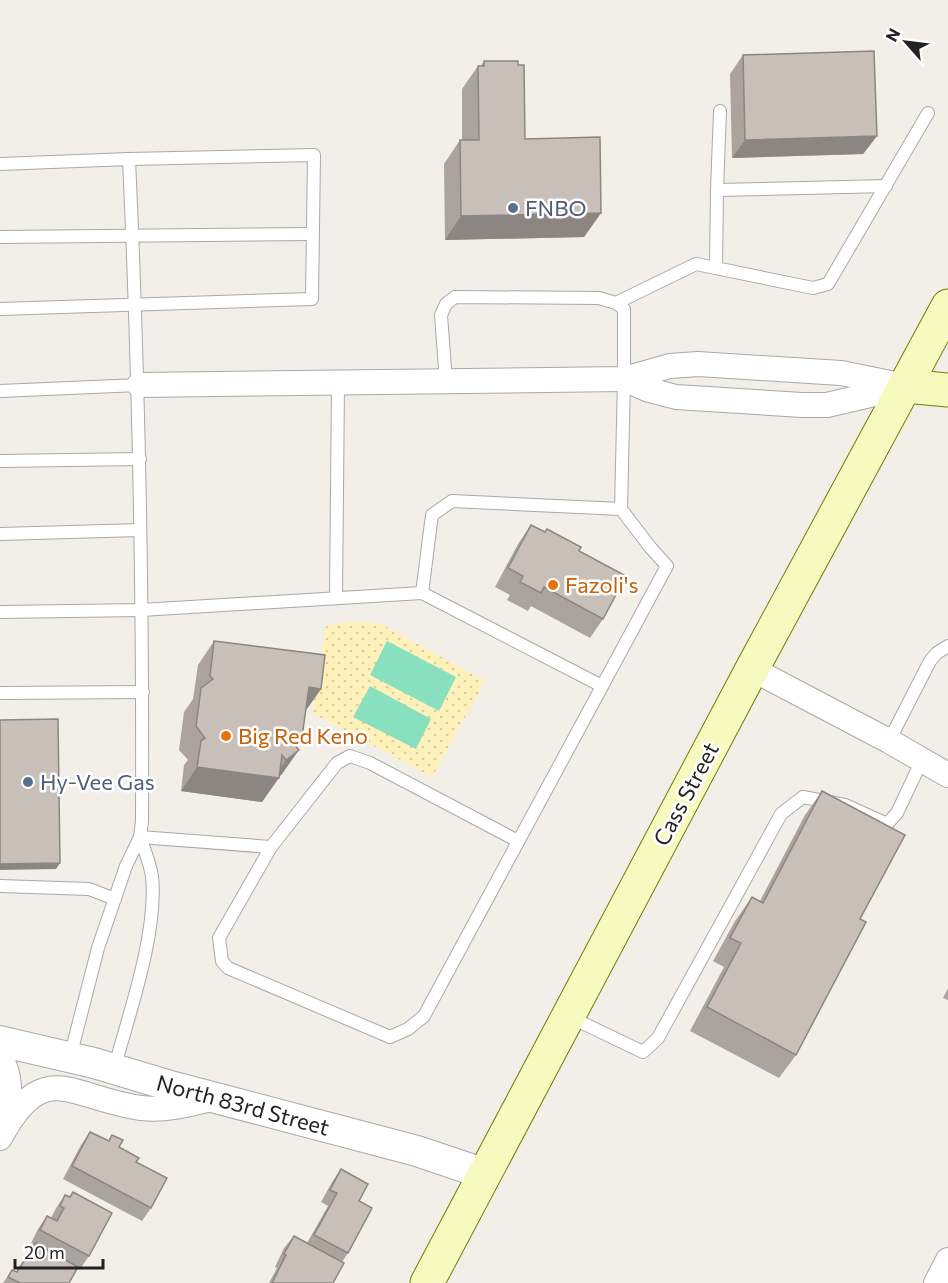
<svg xmlns="http://www.w3.org/2000/svg" width="948" height="1283" font-family="Commissioner,sans-serif">
	<style>
		.sand { fill: url(#sand-dots) }
		.pitch { fill: #88e0be }
		.lines { fill: none; stroke-linecap: round; stroke-linejoin: round }
		.service-casing { stroke: #a9a9a9; stroke-width: 14 }
		.minor-casing { stroke: #a9a9a9; stroke-width: 26 }
		.tertiary-casing { stroke: #a9a9a9; stroke-width: 32 }
		.secondary-casing { stroke: #707d05; stroke-width: 35 }
		.service { stroke: #fff; stroke-width: 12 }
		.minor { stroke: #fff; stroke-width: 24 }
		.tertiary { stroke: #fff; stroke-width: 30 }
		.secondary { stroke: #f7fabf; stroke-width: 33 }
		.wall { fill: #aba49e }
		.shaded-wall { fill: #8b8681 }
		.building { fill: #c7bfb8; stroke: #8b8681; stroke-width: 1.5 }
		.service-dot { fill: #5c6f8a; stroke: #fff; stroke-width: 2 }
		.food-dot { fill: #e8710a; stroke: #fff; stroke-width: 2 }
		.labels { text-anchor: middle; stroke-width: 5; stroke-linejoin: round; paint-order: stroke }
		.service-label { font-size: 22px; fill: #4e5e75; stroke: #fff; text-anchor: start }
		.food-label { font-size: 22px; fill: #c56008; stroke: #fff; text-anchor: start }
		.street-label { font-size: 22px; fill: #222; stroke: #fff }
	</style>
	<defs>
		<pattern id="sand-dots" width="8" height="8" patternUnits="userSpaceOnUse" patternTransform="scale(1.5)"><rect width="8" height="8" fill="#fff1ba"/><path d="M2 2h.1M6 6h.1" fill="none" stroke="#dacea0" stroke-width="1.8" stroke-linecap="round"/></pattern>
	</defs>
	<rect width="100%" height="100%" fill="#f2efe9"/>
	<!-- sand -->
	<polygon class="sand" points="347,622 372,622 383,625 485,681 432,777 312,713 325,629 327,626"/>
	<!-- pitch -->
	<g class="pitch">
		<polygon points="387,641 456,677 439,711 370,675"/>
		<polygon points="370,686 431,719 416,749 353,717"/>
	</g>
	<g class="lines">
		<!-- service casing -->
		<g class="service-casing">
			<g id="service">
				<path d="M0,164L129,159C139,379 143,600 142,821L140,837L126,866L98,948L70,1057"/>
				<polyline points="717,190 720,111"/>
				<polyline points="0,237 312,234"/>
				<polyline points="716,268 717,190 886,186"/>
				<polyline points="616,303 696,264 813,288 828,284 928,113"/>
				<polyline points="0,309 312,299 314,155 129,159"/>
				<polyline points="446,382 441,315 446,304 455,297 599,298 616,303 624,309 624,379 621,509"/>
				<polyline points="0,391 139,385"/>
				<polyline points="0,461 140,459"/>
				<polyline points="0,534 140,530"/>
				<polyline points="422,593 432,515 452,501 621,509 650,547 667,566 424,1016 408,1029 390,1037 228,968 222,961 219,938 271,847 337,763 350,756 370,763 518,841"/>
				<polyline points="336,598 338,383"/>
				<polyline points="0,612 141,610 422,593 602,686"/>
				<polyline points="0,693 143,692"/>
				<polyline points="889,741 930,661 937,653 948,646"/>
				<polyline points="140,837 271,847"/>
				<polyline points="0,886 89,889 115,899"/>
				<polyline points="570,1017 643,1052 658,1038 781,814 803,797 845,805 887,824 897,813 922,760"/>
				<path d="M114,1069C129,1014 158,932 152,876C150,863 144,849 140,837"/>
			</g>
		</g>
		<!-- minor casing -->
		<g class="minor-casing">
			<g id="minor">
				<polyline points="624,379 649,390 676,397 802,405 827,405 900,388"/>
				<polyline points="139,385 624,379 670,366 698,364 841,373 905,386"/>
				<polyline points="752,669 889,741 948,775"/>
				<path d="M0,1056C13,1078 9,1099 7,1124"/>
				<path d="M0,1138C44,1055 72,1099 141,1108C166,1111 191,1104 214,1098"/>
				<polyline points="936,1283 948,1260"/>
			</g>
		</g>
		<!-- tertiary casing -->
		<g class="tertiary-casing">
			<polyline id="tertiary" points="0,1041 94,1063 174,1087 417,1151 485,1174"/>
		</g>
		<!-- secondary casing -->
		<g class="secondary-casing">
			<g id="secondary">
				<polyline points="905,386 948,390"/>
				<polyline points="427,1283 752,669 948,306"/>
			</g>
		</g>
		<!-- service -->
		<use href="#service" class="service"/>
		<!-- minor -->
		<use href="#minor" class="minor"/>
		<!-- tertiary -->
		<use href="#tertiary" class="tertiary"/>
		<!-- secondary -->
		<use href="#secondary" class="secondary"/>
	</g>
	<!-- wall -->
	<g class="wall">
		<polygon points="743,55 877,136 863,154 732,158 730,74"/>
		<polygon points="484,61 525,139 601,213 584,237 445,240 444,164 460,140 462,140 462,89 478,66 481,66"/>
		<polygon points="531,525 579,551 603,619 590,638 531,606 528,611 507,600 510,595 495,587 518,544"/>
		<polygon points="214,641 321,689 306,710 302,737 296,747 282,774 279,777 262,802 181,791 184,765 188,760 179,750 184,712 193,699 198,665"/>
		<polygon points="822,791 860,919 796,1055 779,1078 690,1031 724,967 713,961 735,921 752,897 760,901 805,815"/>
		<polygon points="948,988 948,1000 943,998"/>
		<polygon points="90,1132 108,1141 112,1135 119,1147 136,1162 151,1208 142,1221 63,1179 81,1145"/>
		<polygon points="341,1169 359,1201 348,1253 342,1262 333,1283 269,1283 277,1268 275,1267 284,1248 294,1236 307,1243 328,1206 321,1202 332,1182"/>
		<polygon points="73,1192 89,1256 80,1269 78,1267 69,1283 3,1283 12,1270 16,1272 34,1244 31,1243 38,1229 47,1216 51,1218 56,1208 65,1195 69,1197"/>
	</g>
	<!-- shaded-wall -->
	<g class="shaded-wall">
		<polygon points="877,136 863,154 732,158 745,140"/>
		<polygon points="601,213 584,237 445,240 461,216"/>
		<polygon points="309,687 321,689 304,713"/>
		<polygon points="291,736 302,737 287,759 299,750 282,774 277,778 279,778 262,802 181,791 197,767 274,777 286,760 282,755"/>
		<polygon points="60,863 56,869 0,870 0,864"/>
	</g>
	<!-- building -->
	<g class="building">
		<polygon points="874,51 877,136 745,140 743,55"/>
		<polygon points="484,61 518,61 518,65 524,65 525,139 600,137 601,213 461,216 460,140 479,140 478,66 484,66"/>
		<polygon points="531,525 545,532 547,529 581,547 579,551 626,576 603,619 544,587 541,593 520,582 523,576 508,568"/>
		<polygon points="214,641 325,655 321,689 309,687 302,737 291,736 290,739 299,750 286,760 282,755 279,778 197,767 201,741 205,738 196,726 201,688 213,679 210,676"/>
		<polygon points="58,719 60,863 0,864 0,720"/>
		<polygon points="822,791 905,835 860,919 866,922 796,1055 707,1007 741,943 730,938 752,897 763,903"/>
		<polygon points="90,1132 109,1141 112,1135 123,1140 119,1147 139,1158 136,1162 167,1178 151,1208 72,1166"/>
		<polygon points="341,1169 368,1184 359,1201 372,1208 348,1253 314,1235 337,1193 330,1190"/>
		<polygon points="73,1192 112,1213 89,1256 40,1230 47,1216 57,1221 64,1208 60,1206 65,1195 70,1197"/>
		<polygon points="294,1236 344,1263 333,1283 272,1283 286,1255 284,1254"/>
		<polygon points="35,1243 78,1267 69,1283 20,1283 8,1277 12,1270 17,1272"/>
	</g>
	<!-- markers -->
	<g class="service-dot">
		<circle cx="513" cy="208" r="6"/>
		<circle cx="28" cy="782" r="6"/>
	</g>
	<g class="food-dot">
		<circle cx="553" cy="585" r="6"/>
		<circle cx="226" cy="736" r="6"/>
	</g>
	<g class="labels">
		<!-- service labels -->
		<g class="service-label">
			<text x="525" y="216">FNBO</text>
			<text x="40" y="790">Hy-Vee Gas</text>
		</g>
		<!-- food labels -->
		<g class="food-label">
			<text x="565" y="593">Fazoli's</text>
			<text x="238" y="744">Big Red Keno</text>
		</g>
		<!-- street labels -->
		<g class="street-label">
			<text transform="translate(686 794) rotate(-62)" y="8">Cass Street</text>
			<text transform="translate(243 1105) rotate(15)" y="8">North 83rd Street</text>
		</g>
	</g>
	<!-- north arrow -->
	<g transform="translate(906 42) rotate(298)" stroke="#ffffff" stroke-width="4.5" paint-order="stroke">
	<path d="M0-4.5L10 22L0 15L-10 22Z" fill="#222222"/>
	<text y="-9" font-size="16" font-weight="bold" text-anchor="middle" fill="#222222">N</text>
	</g>
	<!-- scale -->
	<path d="M15 1259v9h88v-9" fill="none" stroke="#222222" stroke-width="3"/>
	<text x="24" y="1259" font-size="18" fill="#222222" stroke="#ffffff" stroke-width="4.5" paint-order="stroke">20 m</text>
</svg>
